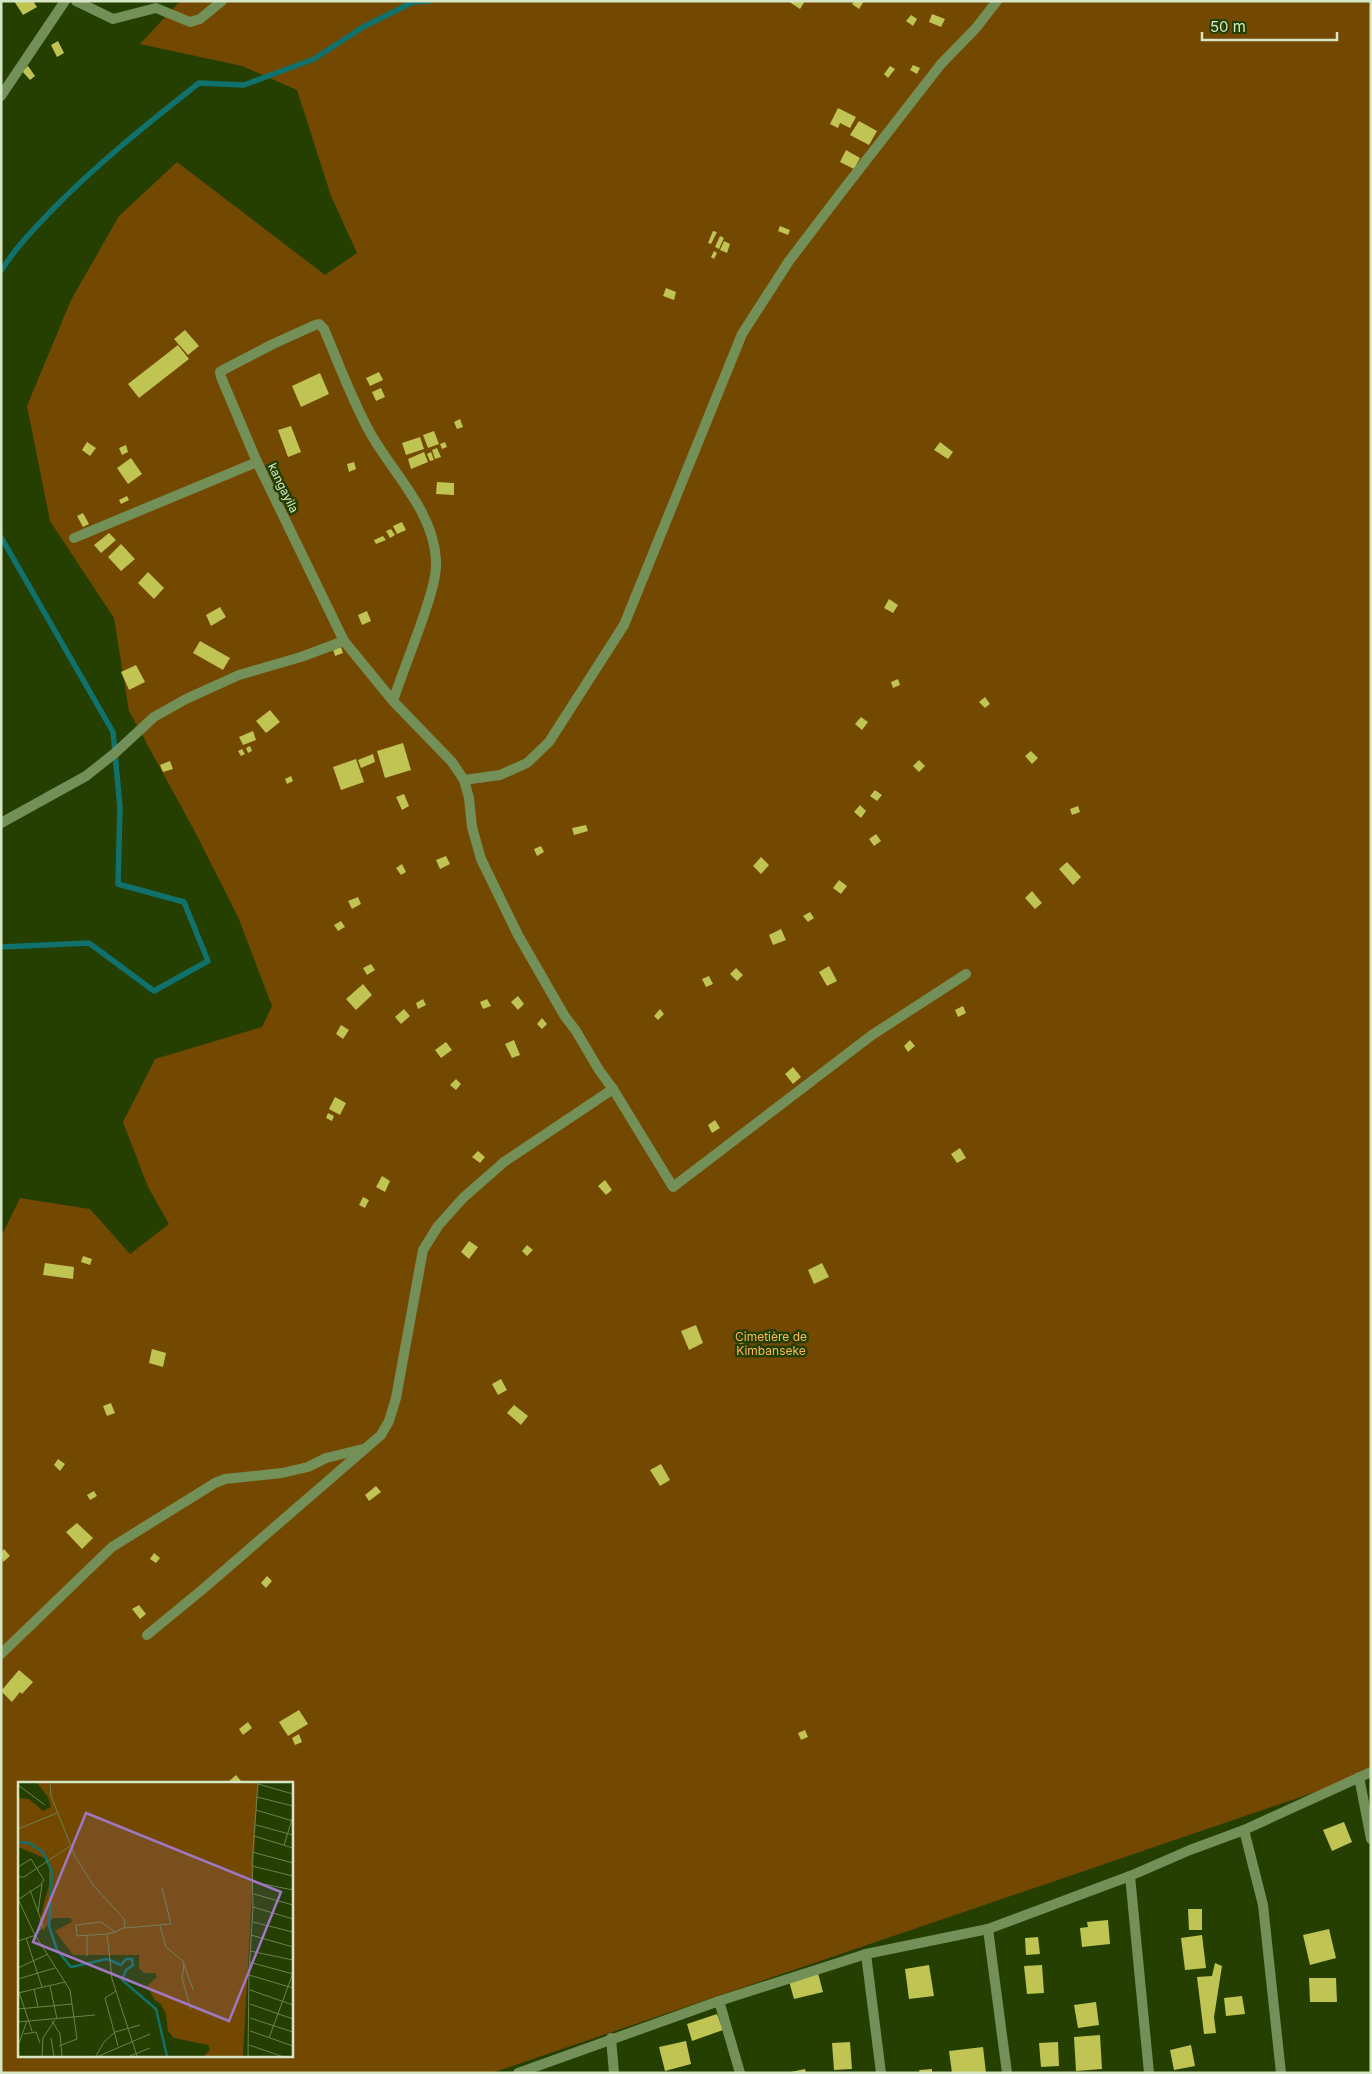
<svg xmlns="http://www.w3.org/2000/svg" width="1372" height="2074" font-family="Inter,sans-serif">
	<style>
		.green { fill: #734801; fill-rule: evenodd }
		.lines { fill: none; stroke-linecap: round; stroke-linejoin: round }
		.stream { stroke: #11716d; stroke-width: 5.5 }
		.building { fill: #c0c453 }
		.minor { stroke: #729057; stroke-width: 10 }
		.labels { text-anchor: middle; stroke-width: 5; stroke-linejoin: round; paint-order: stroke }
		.street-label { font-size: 12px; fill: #d5e7c7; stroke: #243f00 }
		.park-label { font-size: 12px; fill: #fdb85f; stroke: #243f00 }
		.inset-river { fill: none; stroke: #11716d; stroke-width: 2.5 }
		.inset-road { fill: none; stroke: #6b8250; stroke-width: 1 }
		.view { fill: #9f77c2; fill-opacity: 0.15; stroke: #9f77c2; stroke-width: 2.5 }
		.inset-edge { fill: none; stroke: #d5e7c7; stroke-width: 2.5 }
	</style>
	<rect width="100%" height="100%" fill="#243f00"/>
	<!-- green -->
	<path class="green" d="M180,1H1371V1773L492,2073H1V1237L20,1198L90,1209L130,1254L169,1224L148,1187L123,1122L155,1059L262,1027L272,1006L238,917L194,830L129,711L114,618L50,521L27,406L71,300L119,216L177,162L325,275L357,253L331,196L297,90L242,66L140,44ZM19,1783H291V2055H19Z"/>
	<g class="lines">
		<!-- stream -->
		<g class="stream">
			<path d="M1,271C16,247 33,230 52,210C98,163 147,124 199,83L244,85L314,59L363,27L413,2L430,1"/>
			<polyline points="1,537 113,732 120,807 118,884 184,902 208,961 154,991 89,943 1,947"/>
		</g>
	</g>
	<!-- building -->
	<g class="building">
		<polygon points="14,1 33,1 37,7 23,15"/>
		<polygon points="788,1 805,1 800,9"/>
		<polygon points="854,1 864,1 859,9 852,4"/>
		<polygon points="932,14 945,19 941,27 929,22"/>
		<polygon points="911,15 917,19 913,26 906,21"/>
		<polygon points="58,41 64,53 57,57 51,45"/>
		<polygon points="913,65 920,68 917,74 910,70"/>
		<polygon points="28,66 35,76 30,80 22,71"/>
		<polygon points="890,66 895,69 888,78 884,74"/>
		<polygon points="838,108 856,117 850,128 840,123 838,128 830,124"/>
		<polygon points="859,121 877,131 869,145 850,135"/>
		<polygon points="846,150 860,158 854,169 840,162"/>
		<polygon points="780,226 790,230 788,235 778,231"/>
		<polygon points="713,231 717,232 711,244 708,243"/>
		<polygon points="720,236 724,238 719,249 715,247"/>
		<polygon points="724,241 730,244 727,253 720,250"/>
		<polygon points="714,251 717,253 714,259 711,257"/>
		<polygon points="666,288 676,292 674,300 663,296"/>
		<polygon points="185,330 199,346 188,355 174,339"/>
		<polygon points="178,345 189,359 139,398 128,384"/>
		<polygon points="379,372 383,380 370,386 366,378"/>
		<polygon points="320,373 329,394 301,407 292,386"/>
		<polygon points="381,388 385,397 376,401 372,392"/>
		<polygon points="460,419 463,427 457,429 454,422"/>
		<polygon points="291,426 301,452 288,457 278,430"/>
		<polygon points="434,431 439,444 428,448 423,435"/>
		<polygon points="420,437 424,449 406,455 402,443"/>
		<polygon points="87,442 96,448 90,456 82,450"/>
		<polygon points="445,442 447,447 442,449 440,444"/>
		<polygon points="940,442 953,452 948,459 934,450"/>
		<polygon points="126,445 128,452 122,455 119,448"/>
		<polygon points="437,448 441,457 435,459 432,450"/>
		<polygon points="424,452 428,462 411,469 408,459"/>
		<polygon points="431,452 434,460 430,461 427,454"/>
		<polygon points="131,458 142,474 128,484 117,468"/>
		<polygon points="354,462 356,469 349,472 347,464"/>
		<polygon points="437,482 454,483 454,495 436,494"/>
		<polygon points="127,496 129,500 121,504 119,500"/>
		<polygon points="83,513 89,524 83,527 77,516"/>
		<polygon points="402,522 406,530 397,534 393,526"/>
		<polygon points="391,529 395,535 390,538 386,531"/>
		<polygon points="109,533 116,540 101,553 94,545"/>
		<polygon points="383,536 386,540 376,544 374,540"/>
		<polygon points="121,544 135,559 121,571 108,557"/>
		<polygon points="148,572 164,588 154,599 138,583"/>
		<polygon points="889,599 898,605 893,613 884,608"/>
		<polygon points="220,607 226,617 211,626 206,615"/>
		<polygon points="367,611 371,621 362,625 358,615"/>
		<polygon points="200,641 230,658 223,670 193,653"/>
		<polygon points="341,647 343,653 335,656 333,649"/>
		<polygon points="136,665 145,682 129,690 121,672"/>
		<polygon points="898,679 900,685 893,688 891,682"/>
		<polygon points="985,697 990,704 985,708 979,702"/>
		<polygon points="270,710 280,722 266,733 256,721"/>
		<polygon points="861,717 868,722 862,730 855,724"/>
		<polygon points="253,731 256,740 243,745 239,737"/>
		<polygon points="403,743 411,770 385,778 377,751"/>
		<polygon points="250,746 252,751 248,753 246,748"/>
		<polygon points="242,749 245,754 241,756 238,751"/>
		<polygon points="1031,751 1038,758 1032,764 1025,756"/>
		<polygon points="373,754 375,762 361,768 358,760"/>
		<polygon points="356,759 364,782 341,790 333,767"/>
		<polygon points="919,760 925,766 919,772 913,766"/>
		<polygon points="170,761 173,769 163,772 160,765"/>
		<polygon points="291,776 293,781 287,784 285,779"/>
		<polygon points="875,790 882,795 877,801 870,796"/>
		<polygon points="404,794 409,806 402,810 396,797"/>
		<polygon points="860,805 866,811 861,818 854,812"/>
		<polygon points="1078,806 1080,812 1072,815 1070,809"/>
		<polygon points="586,825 588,831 574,835 572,828"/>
		<polygon points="876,834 881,841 874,846 869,839"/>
		<polygon points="541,846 544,852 537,856 534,849"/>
		<polygon points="446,856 450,864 440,869 436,860"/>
		<polygon points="761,857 769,865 761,874 753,866"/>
		<polygon points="1067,862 1081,877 1073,885 1059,869"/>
		<polygon points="402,864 406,872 401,875 396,868"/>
		<polygon points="839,880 847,886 841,894 833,888"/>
		<polygon points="1032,891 1042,903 1035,909 1025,898"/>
		<polygon points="358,897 361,904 352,909 348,901"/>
		<polygon points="810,912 814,918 808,922 803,916"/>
		<polygon points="341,921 345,927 338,931 334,925"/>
		<polygon points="781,929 786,940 773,945 769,935"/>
		<polygon points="371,964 375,970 367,975 363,968"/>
		<polygon points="829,966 837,981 827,986 819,972"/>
		<polygon points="736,968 743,975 737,981 730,974"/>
		<polygon points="709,976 713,984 706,987 702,979"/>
		<polygon points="363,984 372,995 356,1010 346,999"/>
		<polygon points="518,996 524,1004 518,1010 511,1002"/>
		<polygon points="423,999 426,1005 418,1009 416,1003"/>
		<polygon points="487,999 491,1006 483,1009 480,1002"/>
		<polygon points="963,1006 966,1013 958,1017 955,1010"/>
		<polygon points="404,1009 410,1016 401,1024 395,1017"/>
		<polygon points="660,1009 664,1014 658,1020 654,1016"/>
		<polygon points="542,1018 547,1024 542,1029 537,1024"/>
		<polygon points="341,1025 349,1030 343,1039 336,1034"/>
		<polygon points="514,1040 520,1055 512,1058 505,1044"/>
		<polygon points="910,1040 915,1046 908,1052 904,1046"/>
		<polygon points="446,1042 452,1050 441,1058 435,1050"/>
		<polygon points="793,1067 801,1077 793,1084 785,1074"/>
		<polygon points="456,1079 461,1084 456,1090 450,1085"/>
		<polygon points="335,1097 346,1103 340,1115 329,1109"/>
		<polygon points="328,1113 334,1116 332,1121 326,1118"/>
		<polygon points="715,1120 720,1128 712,1133 708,1125"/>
		<polygon points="960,1148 966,1158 957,1163 951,1154"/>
		<polygon points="478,1151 485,1157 480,1163 472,1157"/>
		<polygon points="382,1176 390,1181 385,1192 376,1187"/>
		<polygon points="605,1180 612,1190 606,1195 598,1186"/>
		<polygon points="363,1197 369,1200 365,1208 359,1205"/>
		<polygon points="469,1241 478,1247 469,1259 461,1252"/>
		<polygon points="527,1245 533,1250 527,1256 522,1251"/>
		<polygon points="83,1256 92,1259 90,1265 81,1262"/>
		<polygon points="45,1263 74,1267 73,1279 43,1275"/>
		<polygon points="822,1263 829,1277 814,1284 808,1270"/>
		<polygon points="696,1325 703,1343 689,1350 681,1331"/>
		<polygon points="742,1331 747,1343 740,1346 734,1334"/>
		<polygon points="152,1349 166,1353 163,1367 149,1363"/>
		<polygon points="501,1379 507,1390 498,1395 492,1384"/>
		<polygon points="111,1403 115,1413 107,1416 103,1406"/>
		<polygon points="514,1405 528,1416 521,1425 507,1413"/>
		<polygon points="58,1459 65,1464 60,1471 54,1465"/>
		<polygon points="661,1464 670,1480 660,1486 650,1470"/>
		<polygon points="376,1486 381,1492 369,1501 365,1495"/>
		<polygon points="94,1491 97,1496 90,1500 87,1495"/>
		<polygon points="77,1523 93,1538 82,1549 66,1532"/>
		<polygon points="4,1549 10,1556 3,1562 1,1552"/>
		<polygon points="154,1553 160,1558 156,1563 150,1559"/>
		<polygon points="267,1576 272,1581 266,1588 261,1583"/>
		<polygon points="139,1605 146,1614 140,1619 132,1609"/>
		<polygon points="19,1670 33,1682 22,1694 20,1692 12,1702 1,1691"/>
		<polygon points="299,1710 308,1724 288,1736 279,1722"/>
		<polygon points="248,1722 252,1728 243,1735 239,1729"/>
		<polygon points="805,1730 808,1737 801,1740 798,1733"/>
		<polygon points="299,1734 302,1742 295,1745 292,1738"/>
		<polygon points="236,1775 241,1781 227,1783"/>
		<polygon points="1344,1822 1352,1842 1332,1851 1323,1830"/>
		<polygon points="1188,1909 1202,1909 1202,1930 1189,1930"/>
		<polygon points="1108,1920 1110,1944 1082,1947 1080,1928 1088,1927 1087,1922"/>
		<polygon points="1329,1929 1336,1958 1310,1965 1303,1935"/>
		<polygon points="1202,1935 1206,1968 1185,1970 1181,1938"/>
		<polygon points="1038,1937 1040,1954 1026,1955 1025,1938"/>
		<polygon points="1215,1963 1222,1966 1214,2017 1216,2033 1204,2034 1197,1977 1212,1976"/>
		<polygon points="929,1965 934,1996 909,1999 905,1969"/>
		<polygon points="1042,1965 1044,1993 1027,1994 1024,1966"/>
		<polygon points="818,1973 823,1992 794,1999 789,1981"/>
		<polygon points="1309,1978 1336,1978 1337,2002 1310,2002"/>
		<polygon points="1242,1996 1245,2014 1226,2016 1224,1998"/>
		<polygon points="1096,2002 1099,2025 1078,2028 1074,2005"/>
		<polygon points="717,2014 723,2030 692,2041 687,2024"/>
		<polygon points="1100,2035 1102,2069 1076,2071 1074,2037"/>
		<polygon points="686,2041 691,2064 665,2071 659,2047"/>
		<polygon points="850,2042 852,2069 834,2070 832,2043"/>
		<polygon points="1058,2042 1059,2066 1041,2067 1039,2043"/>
		<polygon points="1191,2045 1195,2066 1174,2070 1170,2050"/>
		<polygon points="983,2047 986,2073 952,2073 949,2051"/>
		<polygon points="805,2069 806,2073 791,2073 791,2072"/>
		<polygon points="932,2069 932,2073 920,2073 919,2070"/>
	</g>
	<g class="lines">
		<!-- minor -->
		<g class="minor">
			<polyline points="76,1 113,19 156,8 190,22 200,19 222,1"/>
			<polyline points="1,96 65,1"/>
			<polyline points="74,538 257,462"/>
			<path d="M393,701C403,671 415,642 425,612C430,596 437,577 436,560C433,508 389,470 367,427C350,395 338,362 324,329L319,324L315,325L273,344L223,370L220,372L221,377L257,462L344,641L393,701L452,762L464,780L469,798L472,827L481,859L518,935L564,1015L576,1031L599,1070L613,1089L673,1187L872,1035L966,974"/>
			<polyline points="464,780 500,775 527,763 549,742 624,625 742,334 789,261 840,194 941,64 976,28 997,1"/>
			<polyline points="1,823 86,776 115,753 154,717 186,699 239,675 301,657 344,641"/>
			<polyline points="147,1635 203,1589 381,1435 389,1421 396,1398 423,1250 438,1226 463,1198 504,1162 613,1089"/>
			<polyline points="1,1654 112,1547 215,1483 225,1479 282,1473 308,1467 326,1458 363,1449"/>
			<polyline points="1359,1777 1371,1839"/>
			<polyline points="1244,1830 1263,1905 1281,2073"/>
			<polyline points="1130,1876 1149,2073"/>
			<polyline points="988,1929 1007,2073"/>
			<polyline points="866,1954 881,2073"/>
			<polyline points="719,2001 740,2073"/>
			<polyline points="611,2038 614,2073"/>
			<polyline points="518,2073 719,2001 866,1954 988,1929 1130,1876 1190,1850 1244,1830 1371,1772"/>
		</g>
	</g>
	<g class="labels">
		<!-- street labels -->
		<g class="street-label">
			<text transform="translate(283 488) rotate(64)" y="4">kangayila</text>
		</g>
		<!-- park labels -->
		<g class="park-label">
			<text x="771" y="1341">Cimetière de<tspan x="771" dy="14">Kimbanseke</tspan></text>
		</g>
	</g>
	<!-- overview -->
	<g transform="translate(18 1782)">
		<rect width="275" height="275" fill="#243f00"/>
		<path d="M19,1H240L225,274H186L192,268L190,263L156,256L150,249L148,232L143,222L136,217L129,204L139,195L137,191H126L121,186V173H55L37,149L54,140L53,136H35L25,149L21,140L31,103V78L0,65V16L11,17L25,29L33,25L30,15Z" fill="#734801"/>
		<path class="inset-river" d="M0,60L11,61L25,70L34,90L31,144L39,168L53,185L89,177L103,183L108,177H114L115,183L108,188L104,198L138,227L149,274"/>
		<path class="inset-road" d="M32,1L33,14L57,74L75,103L106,137L107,146M240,2L275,12M0,3L27,23M239,15L275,24M238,28L275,39M238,43L275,53M0,47L39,31M236,54L275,66M266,63L275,34M234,70L275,81M234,84L275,94M0,85L13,77L26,98L23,102M0,95H6L52,64M235,100L275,108M236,112L275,123M0,117L17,153L52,208L59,257L41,264M1,117L24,102L20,130M235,125L275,137M235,140L275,150M142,144L148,165L165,179L175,208M97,150L83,140L58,143L59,154L89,152L97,150L105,146H107L153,142L144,106M89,152L94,197L119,274M69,153V174M233,153L275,165M8,156L24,205M0,159L18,153L25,143L12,108M232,169L275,178M231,180L275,192M166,182L164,196L173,227M0,186L30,172M231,193L275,206M0,197L37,186M32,204L39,237M0,207L14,249M16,207L20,225M232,208L275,223M98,209L87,216L100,264M0,211L47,200M232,222L275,237M0,227L54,222M232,236L275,250M34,239L42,252L44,274M0,240L77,233M232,249L275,264M6,252L18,250L22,261M33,256L36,274M251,256L275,191M231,263L263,274M0,264L9,239M24,274L25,256L37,238M78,274L86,260L97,250L122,243M81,274L132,252M112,274L132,266M230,274L231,190L235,125L234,81L240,1"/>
		<path class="view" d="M68,31L263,110L211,239L15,160Z"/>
		<rect width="275" height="275" class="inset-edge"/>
	</g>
	<!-- border -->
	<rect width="1372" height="2074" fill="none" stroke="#d5e7c7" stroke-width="5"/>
	<!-- scale -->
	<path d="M1202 32v8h135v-8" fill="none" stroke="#d5e7c7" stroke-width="2.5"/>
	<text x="1210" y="32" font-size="15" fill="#d5e7c7" stroke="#243f00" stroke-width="4" paint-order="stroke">50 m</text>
</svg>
